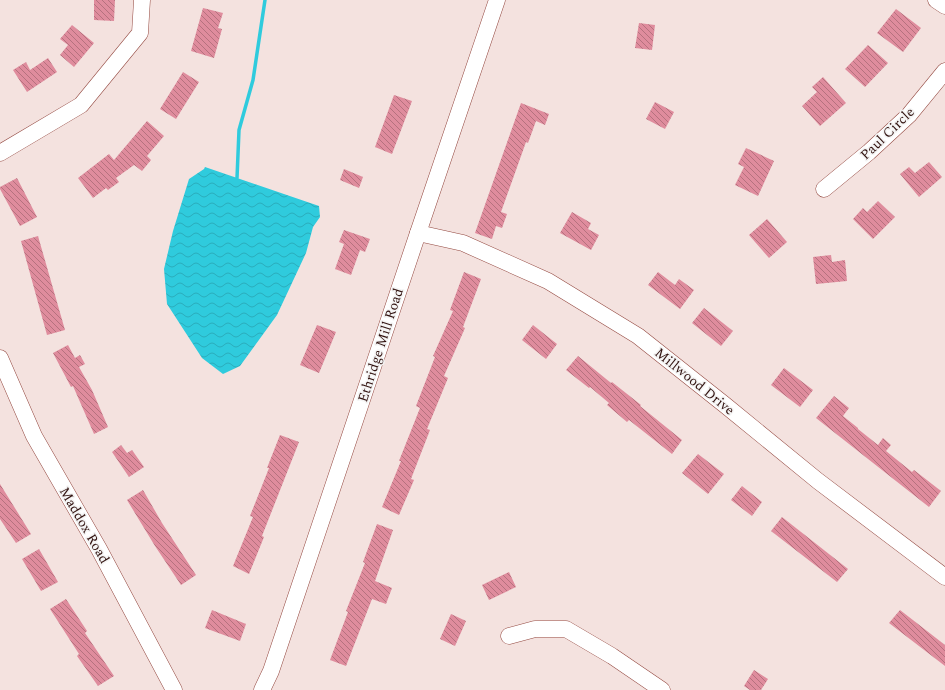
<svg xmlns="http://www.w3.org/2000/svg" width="945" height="690" font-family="Spectral,serif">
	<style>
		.water { fill: url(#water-waves) }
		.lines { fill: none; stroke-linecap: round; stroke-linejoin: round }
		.stream { stroke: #2fcbdd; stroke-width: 3.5 }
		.building { fill: url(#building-back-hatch) }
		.minor-casing { stroke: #944941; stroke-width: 17 }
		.minor { stroke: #fff; stroke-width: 16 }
		.labels { text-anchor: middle; stroke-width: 3; stroke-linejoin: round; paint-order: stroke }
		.street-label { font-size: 14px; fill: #31120f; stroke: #f4f4f4 }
	</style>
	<defs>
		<pattern id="water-waves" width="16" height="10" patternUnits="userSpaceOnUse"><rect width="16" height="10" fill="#2fcbdd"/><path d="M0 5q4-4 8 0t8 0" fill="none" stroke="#2aadbc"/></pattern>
		<pattern id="building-back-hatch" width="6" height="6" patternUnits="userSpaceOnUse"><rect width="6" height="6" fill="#df8c9d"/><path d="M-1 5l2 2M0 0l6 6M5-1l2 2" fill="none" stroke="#b5717e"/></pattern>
	</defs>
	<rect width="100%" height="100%" fill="#f4e2df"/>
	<!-- water -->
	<polygon class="water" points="205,167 319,206 320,217 313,227 306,253 277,315 240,366 223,374 202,358 167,304 164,269 173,231 189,179 204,169"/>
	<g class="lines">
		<!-- stream -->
		<polyline class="stream" points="237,178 239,130 253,80 265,0"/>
	</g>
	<!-- building -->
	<g class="building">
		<polygon points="94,0 115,0 114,21 94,20"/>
		<polygon points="203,8 223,13 218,28 222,29 214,58 191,51"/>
		<polygon points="896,9 921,28 903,52 877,33"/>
		<polygon points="639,23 655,25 652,50 635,48"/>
		<polygon points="72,25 94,43 74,67 60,55 68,45 60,39"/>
		<polygon points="868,45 888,63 865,87 845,69"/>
		<polygon points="48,58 57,72 27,92 13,70 26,62 30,70"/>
		<polygon points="183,72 199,82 176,119 160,109"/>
		<polygon points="823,77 846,103 820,126 802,106 817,92 812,87"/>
		<polygon points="394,95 412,101 392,154 375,147"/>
		<polygon points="655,102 674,112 665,129 646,119"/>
		<polygon points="521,103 549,114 545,125 536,121 528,143 526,142 501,212 507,214 502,228 496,226 492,239 475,233"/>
		<polygon points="147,121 164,136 147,156 151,160 142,171 134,165 116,178 119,182 108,190 106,188 93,198 78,178 109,154 114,160"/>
		<polygon points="746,148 774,161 758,196 735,185 744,167 738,164"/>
		<polygon points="929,162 942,177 919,197 900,174 909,167 915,173"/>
		<polygon points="344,169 363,177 359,188 340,180"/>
		<polygon points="17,178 37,217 20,226 0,189 0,187"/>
		<polygon points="878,201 895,217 873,239 853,219 863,208 867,212"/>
		<polygon points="572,212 591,223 588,229 599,235 591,250 560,233"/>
		<polygon points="767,219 787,242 769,258 749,235"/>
		<polygon points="344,230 370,239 365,252 360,250 351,275 335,269 344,244 339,242"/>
		<polygon points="38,236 65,330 47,335 21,241"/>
		<polygon points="831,255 832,262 845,260 847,281 816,284 813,257"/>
		<polygon points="464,272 481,279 463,327 465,328 444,376 448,378 427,429 430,430 411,479 414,480 399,515 382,507 401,461 399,461 420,408 416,406 435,357 433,356 453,311 450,310"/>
		<polygon points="658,272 675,285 679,279 694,290 680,309 648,285"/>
		<polygon points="704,308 733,331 721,346 692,323"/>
		<polygon points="317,325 336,332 319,373 300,365"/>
		<polygon points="533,325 557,344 546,359 522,340"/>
		<polygon points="68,345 75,358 80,355 85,364 79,367 92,390 108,427 94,434 73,386 71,387 53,353"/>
		<polygon points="578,356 611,383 612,382 641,405 640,406 682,440 672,454 629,420 627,422 607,405 609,403 590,387 589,388 566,370"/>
		<polygon points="784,368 813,390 800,407 771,385"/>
		<polygon points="834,396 849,408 843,416 858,428 858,429 878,445 883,438 891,445 886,451 912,472 914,470 941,491 929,507 816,418"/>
		<polygon points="280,435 299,442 262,536 264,537 249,574 233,566 253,517 250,516 269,468 267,468"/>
		<polygon points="121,445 127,453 132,450 144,467 129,477 112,452"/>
		<polygon points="698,454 724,474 708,494 682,473"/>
		<polygon points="0,484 31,534 16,543 0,519"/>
		<polygon points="742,486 762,502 752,516 731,500"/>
		<polygon points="143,490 162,523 196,575 181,585 155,546 127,500"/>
		<polygon points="782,517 848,569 837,582 771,531"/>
		<polygon points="377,524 393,530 375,581 392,588 386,604 372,599 346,666 330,660 348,612 346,611 365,563 363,562"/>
		<polygon points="39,549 58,582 41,591 22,559"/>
		<polygon points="509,572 516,587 489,600 482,585"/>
		<polygon points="66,599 87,631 85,633 114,676 98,686 77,656 79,654 50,609"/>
		<polygon points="212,610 246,624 240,641 205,628"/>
		<polygon points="900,610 945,645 945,666 889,623"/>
		<polygon points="451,614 466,621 455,646 440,639"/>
		<polygon points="754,670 768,679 761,690 750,690 744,686"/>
	</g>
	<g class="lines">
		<!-- minor casing -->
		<g class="minor-casing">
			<g id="minor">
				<polyline points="936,0 945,6"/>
				<polyline points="0,153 81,105 140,33 142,0"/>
				<polyline points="824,189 869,152 909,115 945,71"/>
				<polyline points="418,233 463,243 548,281 638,336 725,405 818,481 945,577"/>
				<polyline points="0,358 34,436 99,549 174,690"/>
				<polyline points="509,636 535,629 566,629 612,656 662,690"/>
				<polyline points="262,690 271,671 418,233 497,0"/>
			</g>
		</g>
		<!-- minor -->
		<use href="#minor" class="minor"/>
	</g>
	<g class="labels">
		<!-- street labels -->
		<g class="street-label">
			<text transform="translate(887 133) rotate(-44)" y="5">Paul Circle</text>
			<text transform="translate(380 345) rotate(-72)" y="5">Ethridge Mill Road</text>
			<text transform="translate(695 381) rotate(39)" y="5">Millwood Drive</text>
			<text transform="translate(85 525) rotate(60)" y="5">Maddox Road</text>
		</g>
	</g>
</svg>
